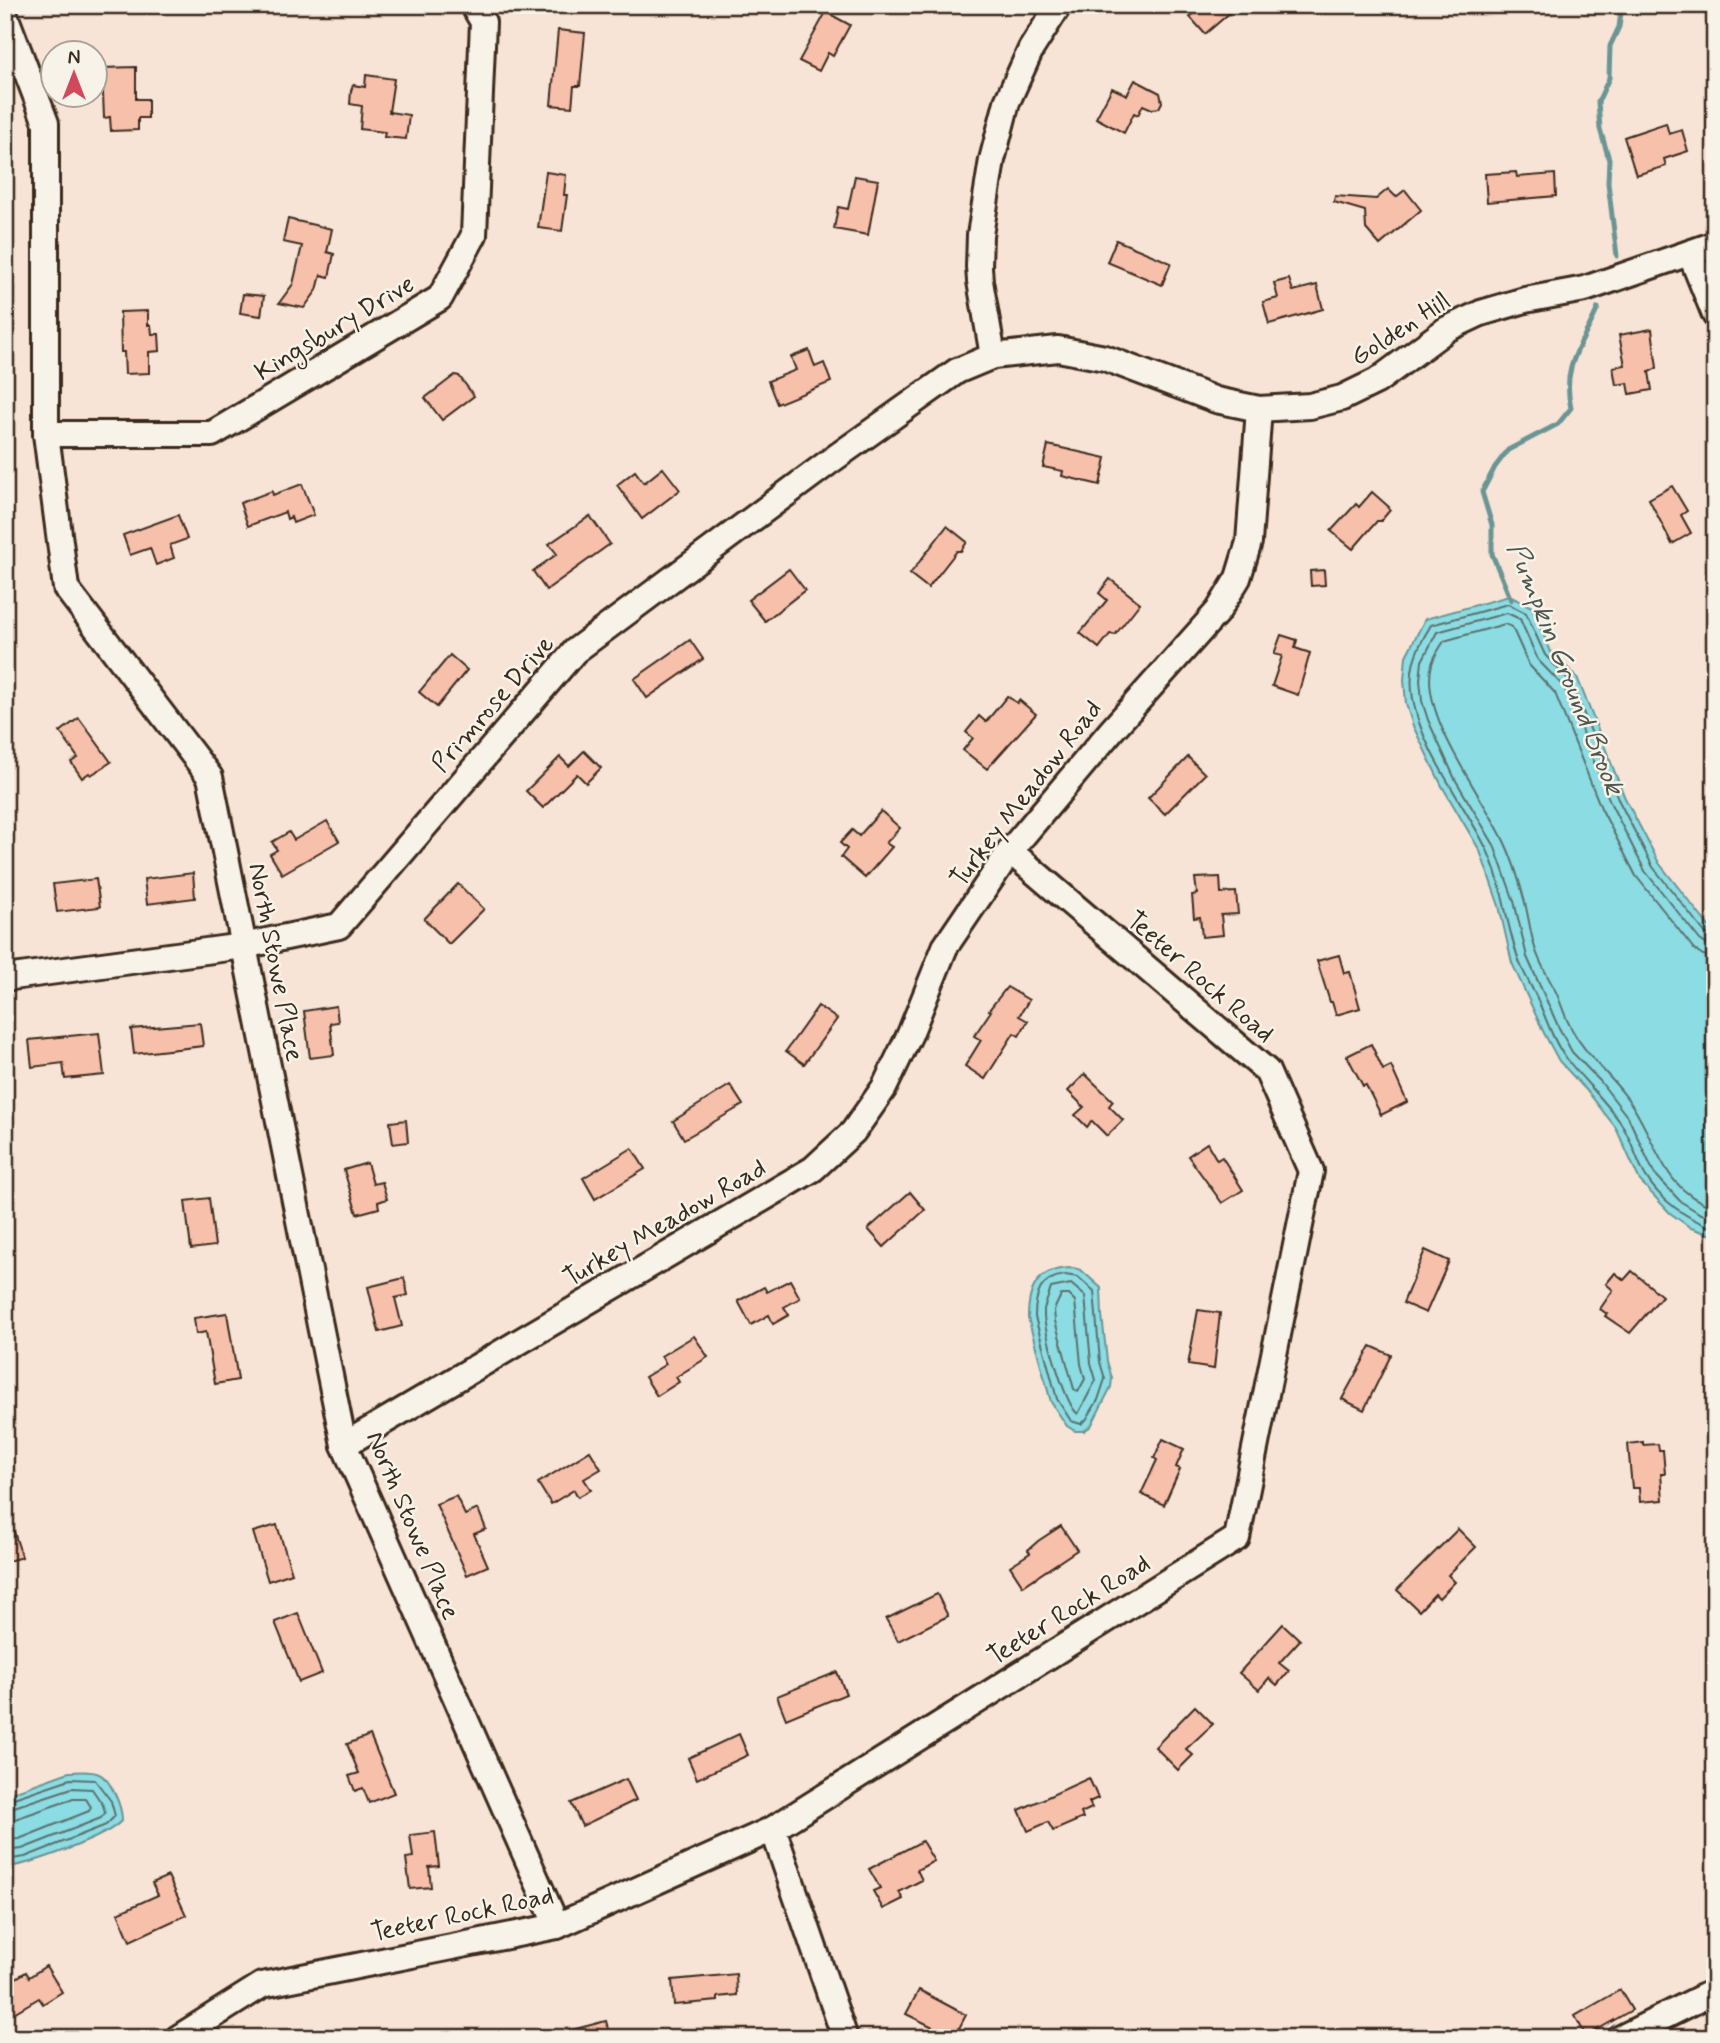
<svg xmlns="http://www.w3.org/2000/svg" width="1720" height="2043" font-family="Mynerve,sans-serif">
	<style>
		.water { fill: #8bdce3; stroke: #6b9594; stroke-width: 2 }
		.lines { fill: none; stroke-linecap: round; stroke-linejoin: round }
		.shore { stroke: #5b716d; stroke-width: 2 }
		.stream { stroke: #6b9594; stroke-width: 5 }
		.building { fill: #f7c0ab; stroke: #3b2a1e; stroke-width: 2 }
		.minor-casing { stroke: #3b2a1e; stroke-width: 30 }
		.minor { stroke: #f7f3e8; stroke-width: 24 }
		.labels { text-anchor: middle; stroke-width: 5; stroke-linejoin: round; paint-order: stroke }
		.street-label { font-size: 26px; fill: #3b2a1e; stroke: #f7f3e8 }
		.water-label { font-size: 28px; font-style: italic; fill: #4f564f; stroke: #f7f3e8 }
	</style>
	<rect width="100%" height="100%" fill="#f7e4d6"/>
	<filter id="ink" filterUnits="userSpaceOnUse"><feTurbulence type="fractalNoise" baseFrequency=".0143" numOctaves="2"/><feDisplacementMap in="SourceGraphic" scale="14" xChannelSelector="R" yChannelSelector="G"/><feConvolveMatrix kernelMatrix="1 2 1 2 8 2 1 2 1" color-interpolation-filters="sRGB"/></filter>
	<g filter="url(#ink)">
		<!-- water -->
		<g class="water">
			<polygon points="1509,596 1532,607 1551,652 1577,677 1625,798 1659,863 1715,934 1715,1236 1691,1228 1670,1213 1640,1181 1616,1128 1588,1092 1559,1061 1544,1033 1512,963 1499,906 1480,851 1442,786 1413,726 1406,704 1404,680 1406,656 1425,619"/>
			<path d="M1073,1268L1081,1270L1101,1288L1102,1315L1107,1361L1112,1378L1111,1387L1091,1426L1084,1431H1075L1067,1426L1051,1402L1028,1318C1028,1286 1039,1268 1073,1268Z"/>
			<path d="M69,1772C78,1772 91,1770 99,1774C111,1779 122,1807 122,1820C108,1837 28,1866 5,1867V1795Z"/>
		</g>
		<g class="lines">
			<!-- shore -->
			<g class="shore">
				<path d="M1715,937L1706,934L1653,867L1619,801L1571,682L1545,655L1526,613L1508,604L1431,625C1415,651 1408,669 1413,699C1421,749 1463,802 1485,846C1503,881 1505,921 1518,958C1523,974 1534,989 1540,1005C1548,1023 1554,1043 1566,1058C1583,1080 1604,1099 1620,1122C1631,1138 1636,1158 1645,1175C1660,1201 1688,1219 1715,1229"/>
				<polyline points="1715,946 1707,945 1700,940 1645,871 1611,804 1564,687 1538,660 1520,619 1507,613 1437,632 1422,661 1420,680 1422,701 1428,720 1455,779 1494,845 1514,901 1527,957 1558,1026 1572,1052 1600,1081 1629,1119 1654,1173 1680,1201 1699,1213 1715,1219"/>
				<path d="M1715,957L1703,955L1694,949L1636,876L1601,808L1555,693L1529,665L1512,627L1505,624L1444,641C1440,648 1434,656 1432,664C1418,714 1482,795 1503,839C1512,857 1519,880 1524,899C1529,917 1530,934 1536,951C1541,966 1550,980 1557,994C1561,1004 1564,1014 1569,1024C1586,1059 1621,1082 1639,1117C1661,1156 1667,1191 1715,1208"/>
				<path d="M1065,1275L1078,1277L1094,1291L1100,1362L1105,1379L1098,1400L1086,1420L1081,1424L1071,1421L1057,1399L1035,1317C1035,1294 1040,1278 1065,1275Z"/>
				<path d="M1071,1284L1085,1296L1091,1363L1096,1380L1078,1414C1065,1405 1046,1335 1044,1317V1309L1051,1288Z"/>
				<polygon points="1061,1295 1069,1295 1075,1301 1081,1364 1085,1379 1078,1392 1074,1389 1055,1321 1054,1310"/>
				<polyline points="5,1801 70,1779 95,1780 111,1801 115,1816 106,1825 25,1857 5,1860"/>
				<polyline points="5,1810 72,1788 92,1789 103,1805 105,1813 101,1818 22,1849 5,1851"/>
				<polyline points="5,1820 15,1819 73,1799 86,1799 91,1807 89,1811 19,1839 5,1840"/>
			</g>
			<!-- stream -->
			<g class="stream">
				<polyline points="1617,256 1608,183 1609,159 1600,129 1598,102 1609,78 1610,46 1619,27 1622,5"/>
				<path d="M1511,600L1492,554V525L1482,492L1495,467L1508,450L1558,424L1571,408C1561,366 1582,345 1598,308"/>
			</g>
		</g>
		<!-- building -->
		<g class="building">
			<polygon points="1203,5 1239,5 1205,34 1190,17"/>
			<polygon points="826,12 850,25 833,56 828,53 819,71 799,61"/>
			<polygon points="558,30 585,33 580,86 574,86 572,107 551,105"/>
			<polygon points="136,67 136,99 148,99 148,118 138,118 138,130 111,131 110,117 104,118 102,68"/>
			<polygon points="366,75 394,79 389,112 409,115 406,139 384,137 385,132 360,129 362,106 350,104 351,91 353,85 365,87"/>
			<polygon points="1135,80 1160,93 1162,102 1159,108 1152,109 1143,105 1138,115 1134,113 1124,133 1096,118 1112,88 1127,95"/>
			<polygon points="1666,123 1669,134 1682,130 1688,151 1664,159 1666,166 1636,175 1624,137"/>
			<polygon points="546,172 566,175 564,195 567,195 562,231 538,228"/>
			<polygon points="1516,172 1517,177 1555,174 1556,196 1487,202 1485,174"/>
			<polygon points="855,176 878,180 868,235 834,229 838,207 848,209"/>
			<polygon points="1388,189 1396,197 1405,190 1421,210 1380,245 1366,229 1365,211 1334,202 1335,196 1376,199"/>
			<polygon points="288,219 332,229 327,252 334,254 329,277 321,275 317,290 304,308 279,303 293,284 302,246 283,242"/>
			<polygon points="1116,240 1171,263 1162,285 1107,262"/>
			<polygon points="1289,279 1293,291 1317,285 1323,309 1269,324 1263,302 1278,298 1274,283"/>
			<polygon points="243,294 264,296 261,316 240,313"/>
			<polygon points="148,311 148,325 151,325 152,334 159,334 160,351 149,352 149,373 125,374 124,352 121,352 120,312"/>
			<polygon points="1652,329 1657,368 1649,372 1652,390 1630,394 1628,383 1616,385 1613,367 1625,365 1619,335"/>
			<polygon points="809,350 815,367 824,363 831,382 777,404 768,381 796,370 791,357"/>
			<polygon points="455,375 459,376 474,396 442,420 425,398"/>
			<polygon points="1048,445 1106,458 1100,485 1062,476 1063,471 1043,467"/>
			<polygon points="663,468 680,490 642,519 617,485 635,471 644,483"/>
			<polygon points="302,484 314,515 293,523 291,517 287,519 285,512 248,526 240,503 272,491 273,495"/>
			<polygon points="1672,486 1687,511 1681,515 1691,533 1672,544 1649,499"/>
			<polygon points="1372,492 1389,507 1388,508 1390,510 1381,521 1377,521 1353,549 1331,531 1356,504 1359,507"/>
			<polygon points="178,515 187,539 170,545 174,558 156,565 150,548 130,555 123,535"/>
			<polygon points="590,516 610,544 546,590 533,571 557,554 549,544"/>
			<polygon points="947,526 967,542 961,551 957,551 928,588 910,574"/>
			<polygon points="789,569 805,590 765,621 748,600"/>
			<polygon points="1324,570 1325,585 1311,586 1310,571"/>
			<polygon points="1110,579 1140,603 1115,635 1110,634 1099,648 1080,633 1107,600 1099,593"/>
			<polygon points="1281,635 1297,640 1295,648 1310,653 1298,695 1272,686 1282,656 1274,654"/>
			<polygon points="690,640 703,659 647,698 634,679"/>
			<polygon points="450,655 467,670 437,707 419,692"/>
			<polygon points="1007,696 1017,703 1019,700 1036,714 987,769 963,750 973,738 966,732 979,716 986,722"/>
			<polygon points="79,718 111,762 91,775 89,773 82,778 71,762 78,758 60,732"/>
			<polygon points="584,751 601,768 586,783 577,774 543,808 526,791 560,757 569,766"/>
			<polygon points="1188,757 1205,774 1165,814 1148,798"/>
			<polygon points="881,811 900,828 886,843 892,847 865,878 841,857 847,849 840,843 852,830 859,836"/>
			<polygon points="327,821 339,841 282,874 270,854 277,850 272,842 289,832 294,840"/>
			<polygon points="193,873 195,898 147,904 144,879"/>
			<polygon points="1220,877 1221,893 1236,892 1238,914 1221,915 1223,935 1202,937 1200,917 1194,918 1192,895 1197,894 1195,878"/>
			<polygon points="96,879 100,907 57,912 53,884"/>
			<polygon points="458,884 484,909 449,944 424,919"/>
			<polygon points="1339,955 1344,973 1350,972 1360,1008 1336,1015 1332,1002 1330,1002 1317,961"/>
			<polygon points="1007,987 1029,1000 1019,1016 1028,1021 1019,1036 1014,1033 985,1079 965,1066 981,1040 974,1036 991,1011 989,1010"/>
			<polygon points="336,1006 338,1022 330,1023 334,1055 310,1058 304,1011"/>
			<polygon points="818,1006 837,1019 804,1064 786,1051"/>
			<polygon points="200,1023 203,1046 134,1054 131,1029"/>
			<polygon points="99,1033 104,1075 65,1079 63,1063 32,1067 29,1040"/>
			<polygon points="1371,1044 1383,1070 1391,1066 1407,1102 1381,1115 1366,1085 1363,1086 1347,1056"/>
			<polygon points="1085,1074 1113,1101 1109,1106 1123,1120 1107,1136 1092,1121 1087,1127 1075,1115 1084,1107 1068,1091"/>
			<polygon points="730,1085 743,1105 684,1139 673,1121"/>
			<polygon points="406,1120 408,1142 393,1144 390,1122"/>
			<polygon points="1207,1143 1217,1160 1222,1157 1243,1190 1222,1203 1188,1156"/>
			<polygon points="632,1148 645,1169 595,1199 583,1178"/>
			<polygon points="367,1163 373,1184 382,1182 387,1199 378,1202 379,1208 357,1214 344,1170"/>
			<polygon points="910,1192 925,1210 884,1247 868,1229"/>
			<polygon points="209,1198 215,1246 191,1249 185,1201"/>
			<polygon points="1425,1250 1449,1261 1426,1313 1403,1303"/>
			<polygon points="1632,1271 1662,1296 1630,1333 1605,1316 1607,1314 1600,1309 1613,1290 1606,1284 1615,1273 1624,1280"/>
			<polygon points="404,1278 408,1295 395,1298 402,1326 379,1332 368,1287"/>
			<polygon points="790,1280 800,1298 784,1307 789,1315 773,1324 769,1315 751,1325 738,1301 764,1287 767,1292"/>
			<polygon points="1198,1310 1220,1313 1214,1369 1188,1365"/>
			<polygon points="227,1313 238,1380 215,1384 206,1332 196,1334 194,1318"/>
			<polygon points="694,1336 708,1357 676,1377 679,1382 657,1396 645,1377 666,1364 661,1356"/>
			<polygon points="1371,1346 1391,1355 1364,1410 1342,1399"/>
			<polygon points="1163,1439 1184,1449 1176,1467 1180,1469 1164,1505 1141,1494 1157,1460 1154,1458"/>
			<polygon points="1643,1442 1643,1445 1658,1444 1659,1450 1663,1450 1665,1474 1661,1474 1663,1500 1640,1502 1639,1488 1632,1488 1628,1444"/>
			<polygon points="590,1451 601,1469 584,1479 591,1490 578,1497 574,1490 551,1504 538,1483"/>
			<polygon points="456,1496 465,1515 478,1509 486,1529 474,1534 488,1566 467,1575 436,1504"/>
			<polygon points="8,1513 22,1557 5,1562 5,1514"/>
			<polygon points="277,1525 292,1573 268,1581 253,1532"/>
			<polygon points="1061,1526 1077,1550 1023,1586 1010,1566 1030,1553 1028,1550 1038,1541"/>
			<polygon points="1458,1529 1476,1547 1448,1575 1455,1582 1439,1598 1435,1594 1419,1611 1397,1590"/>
			<polygon points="937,1594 948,1616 898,1641 886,1619"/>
			<polygon points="298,1613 322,1673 299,1682 275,1622"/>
			<polygon points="1283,1624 1300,1640 1279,1663 1289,1671 1277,1685 1269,1678 1259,1690 1239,1673"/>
			<polygon points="837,1672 846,1694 786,1719 777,1696"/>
			<polygon points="1195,1706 1213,1724 1186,1749 1193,1755 1178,1770 1155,1747"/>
			<polygon points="739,1734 748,1755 697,1779 688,1758"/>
			<polygon points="370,1735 394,1793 369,1803 363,1788 355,1791 349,1776 359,1773 347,1744"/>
			<polygon points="1089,1778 1098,1798 1089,1802 1092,1808 1081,1813 1083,1818 1053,1831 1048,1822 1028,1831 1019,1810"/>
			<polygon points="626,1779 636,1800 582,1826 571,1803"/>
			<polygon points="435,1832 439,1866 429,1867 431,1887 410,1889 406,1858 413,1857 410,1835"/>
			<polygon points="922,1841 934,1861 917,1870 922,1880 899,1892 903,1899 883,1909 873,1891 880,1888 869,1869"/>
			<polygon points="168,1876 186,1915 130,1941 118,1913 158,1895 152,1883"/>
			<polygon points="46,1966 62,1992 43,2004 39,1998 5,2018 5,1985 26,1972 29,1977"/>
			<polygon points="736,1974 737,1995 718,1997 718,2001 674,2005 672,1980"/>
			<polygon points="919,1990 966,2015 954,2038 927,2038 933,2027 906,2014"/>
			<polygon points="1620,1990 1632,2010 1586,2036 1575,2016"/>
			<polygon points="606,2021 611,2038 560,2038 560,2033"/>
		</g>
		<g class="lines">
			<!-- minor casing -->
			<g class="minor-casing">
				<g id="minor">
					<polyline points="5,15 46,123 46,434 66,588 210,777 344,1445 557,1926"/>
					<polyline points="1690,253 1715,315"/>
					<polyline points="993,356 980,281 979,267 980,235 992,160 1007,102 1031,49 1059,5"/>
					<polyline points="46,434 212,434 440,298 474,235 483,22 473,5"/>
					<polyline points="5,978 243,946 339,926 575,651 829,462 957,371 993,356 1058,349 1105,358 1216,400 1259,409 1310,406 1342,398 1377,381 1447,329 1481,313 1525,300 1585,289 1715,244"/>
					<polyline points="344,1445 813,1169 853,1132 884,1088 910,1034 945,947 1010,851 1111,731 1218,611 1238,578 1249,542 1259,409"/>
					<polyline points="773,1829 845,2038"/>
					<polyline points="178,2038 262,1985 557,1926 773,1829 1237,1538 1311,1171 1267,1071 1010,851"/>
					<polyline points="1621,2038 1715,1991"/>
				</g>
			</g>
			<!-- minor -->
			<use href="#minor" class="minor"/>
		</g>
	</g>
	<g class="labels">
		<!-- street labels -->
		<g class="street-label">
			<text transform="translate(334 327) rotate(-31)" y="9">Kingsbury Drive</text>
			<text transform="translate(1400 328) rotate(-33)" y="9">Golden Hill</text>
			<text transform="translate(492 703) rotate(-49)" y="9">Primrose Drive</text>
			<text transform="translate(1025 793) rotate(-52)" y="9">Turkey Meadow Road</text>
			<text transform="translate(277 962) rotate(79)" y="9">North Stowe Place</text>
			<text transform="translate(1201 976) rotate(41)" y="9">Teeter Rock Road</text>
			<text transform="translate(664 1222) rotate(-30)" y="9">Turkey Meadow Road</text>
			<text transform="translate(414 1525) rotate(67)" y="9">North Stowe Place</text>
			<text transform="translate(1068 1609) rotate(-32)" y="9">Teeter Rock Road</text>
			<text transform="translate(462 1913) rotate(-12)" y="9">Teeter Rock Road</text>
		</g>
		<!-- water labels -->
		<g class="water-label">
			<text transform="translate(1567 668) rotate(68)" y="10">Pumpkin Ground Brook</text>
		</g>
	</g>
	<!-- margin -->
	<rect width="1720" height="2043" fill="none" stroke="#f7f3e8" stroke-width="28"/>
	<rect x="14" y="14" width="1692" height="2015" fill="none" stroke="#3b2a1e" stroke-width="2.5" filter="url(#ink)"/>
	<!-- north arrow -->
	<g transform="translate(74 74)"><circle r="33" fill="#f7f3e8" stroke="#aca397" stroke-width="2"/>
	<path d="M0-5L12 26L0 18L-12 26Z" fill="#d1495b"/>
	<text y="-10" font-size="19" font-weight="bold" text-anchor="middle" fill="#3b2a1e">N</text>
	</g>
</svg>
